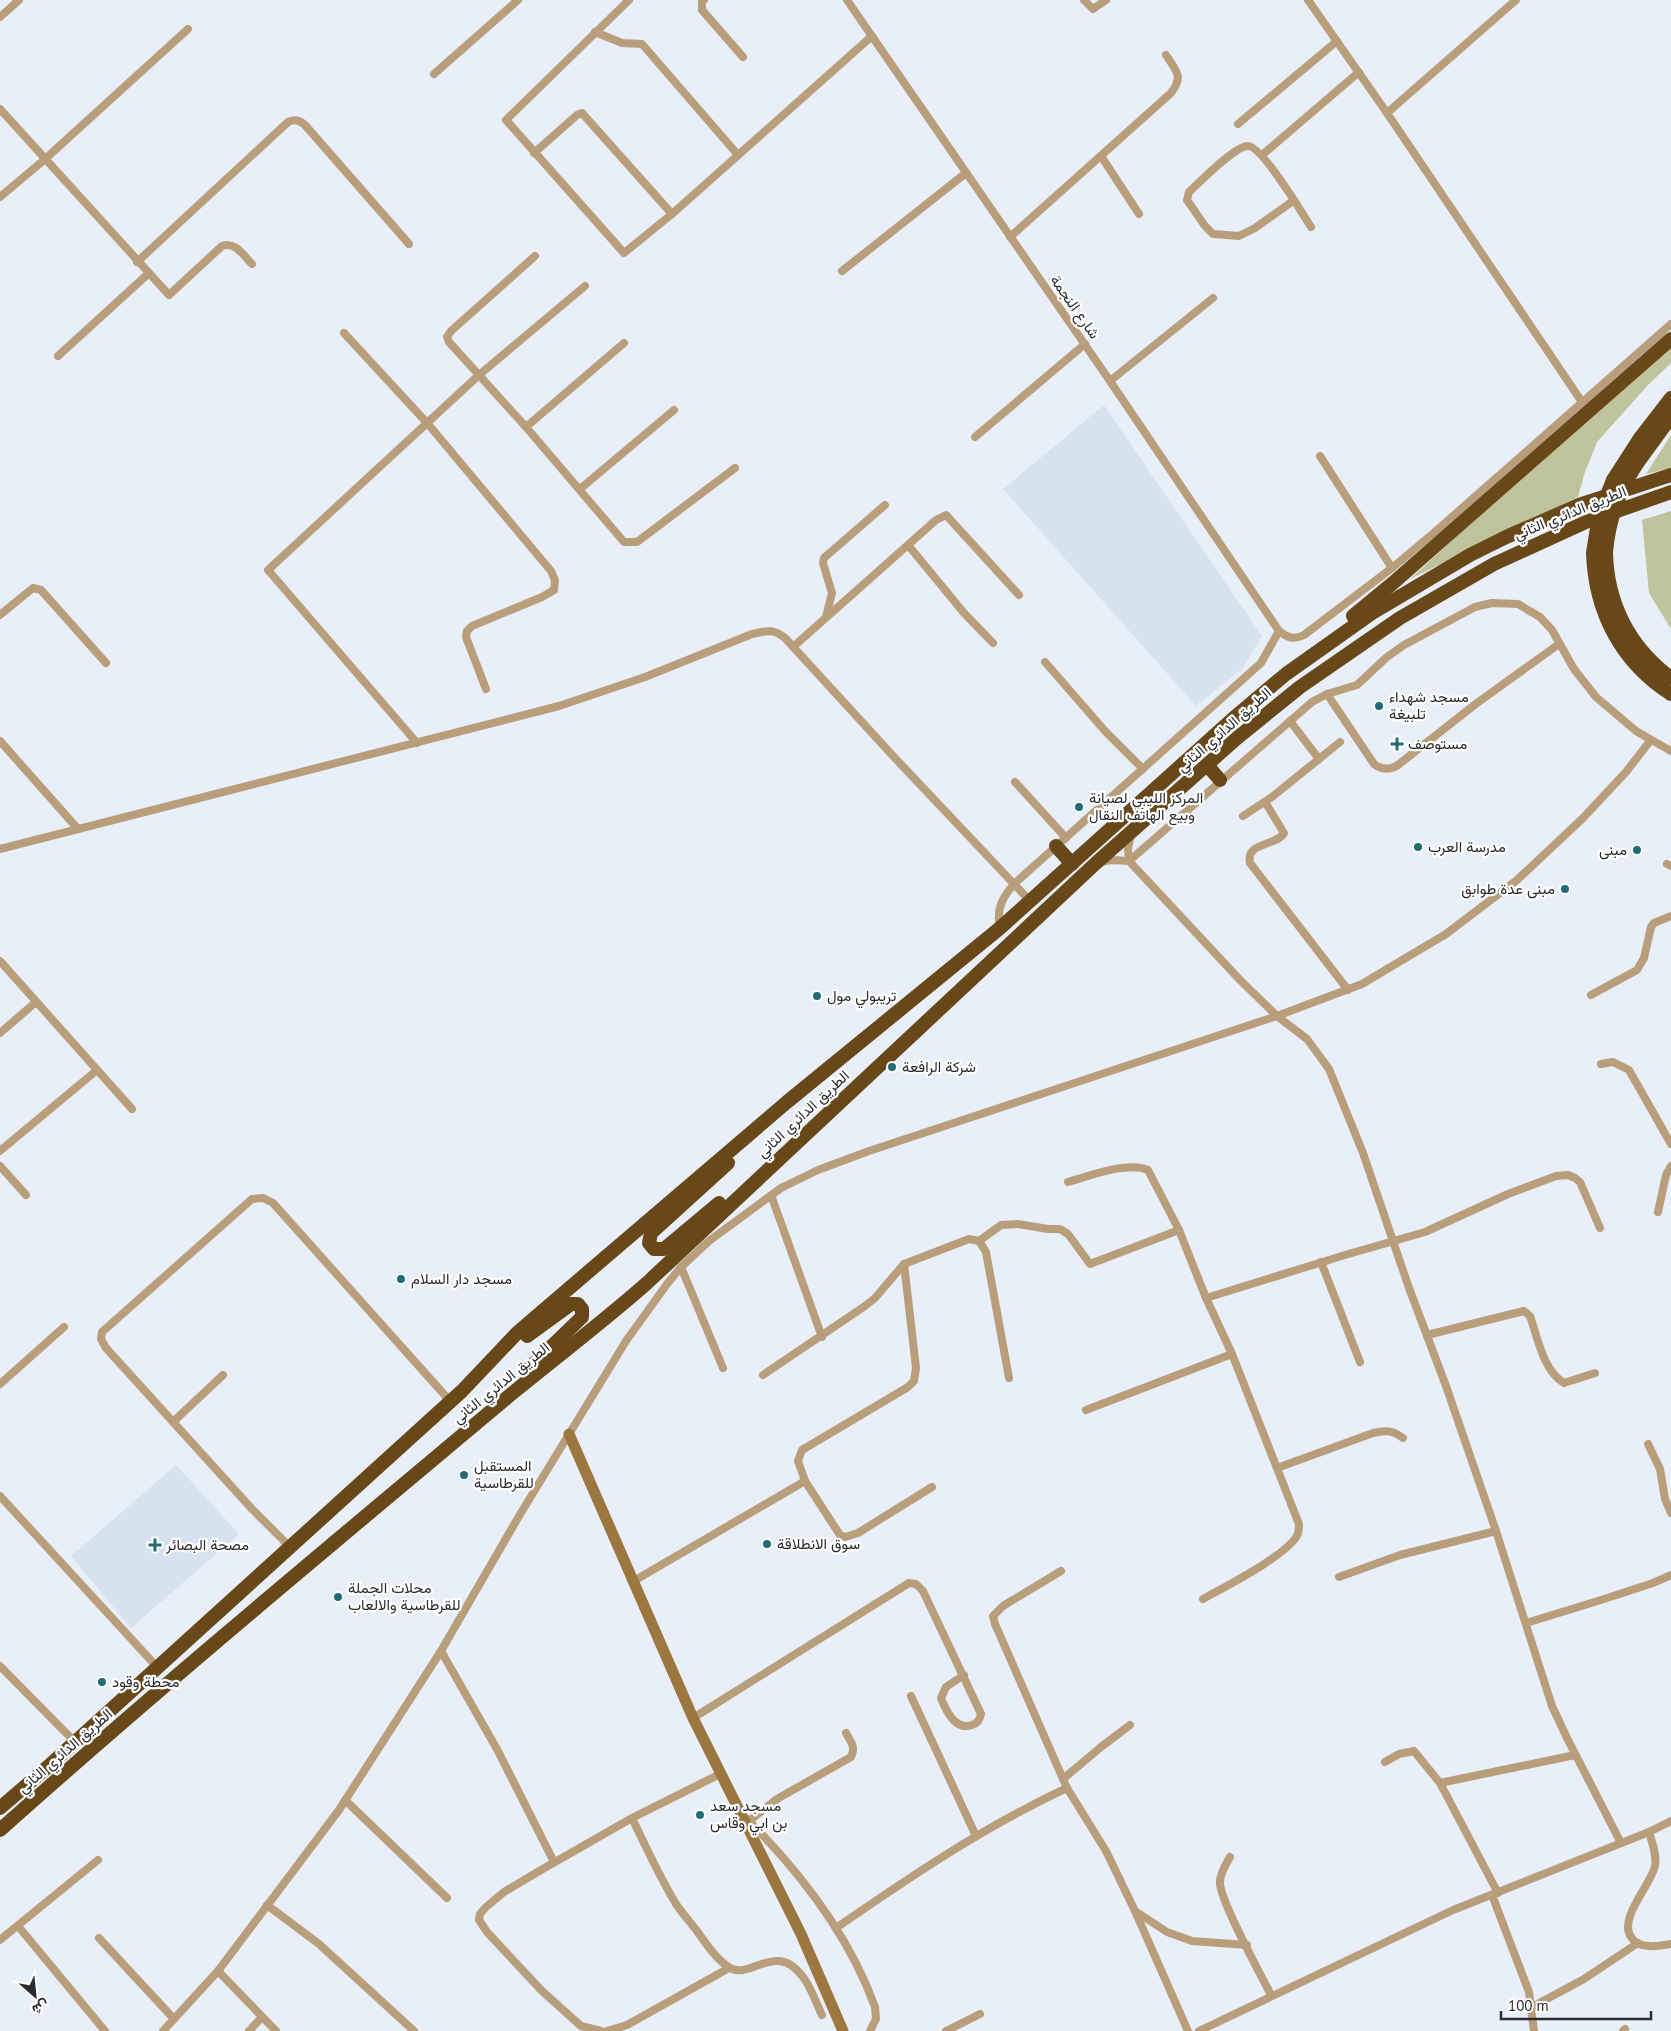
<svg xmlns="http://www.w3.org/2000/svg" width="1671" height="2031" font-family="'PT Sans',Vazirmatn,sans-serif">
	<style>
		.built { fill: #d7e2f1 }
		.green { fill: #c0c49c }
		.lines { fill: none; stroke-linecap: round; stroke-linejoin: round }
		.street { stroke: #b99e7c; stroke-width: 8 }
		.secondary { stroke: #9d7740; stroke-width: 11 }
		.highway { stroke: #684818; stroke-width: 14 }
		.highway-bridge { stroke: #684818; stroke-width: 14 }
		.poi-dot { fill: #216c74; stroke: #fff; stroke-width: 2 }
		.labels { text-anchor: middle; stroke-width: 4.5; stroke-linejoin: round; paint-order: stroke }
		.street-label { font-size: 15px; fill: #292b2e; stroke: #fff }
		.poi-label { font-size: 15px; fill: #292b2e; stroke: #fff; text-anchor: start }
	</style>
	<rect width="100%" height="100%" fill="#e9eff8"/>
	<!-- built -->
	<g class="built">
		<polygon points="1104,405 1262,636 1243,668 1196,706 1003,489"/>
		<polygon points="176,1465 239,1534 131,1628 71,1556"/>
	</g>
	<!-- green -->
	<g class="green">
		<polygon points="1671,348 1671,363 1648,385 1597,442 1585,472 1578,497 1410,579 1563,439"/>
		<polygon points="1671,435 1671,468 1646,474"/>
		<polygon points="1671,511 1671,629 1649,593 1642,520"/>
	</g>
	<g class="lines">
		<!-- street -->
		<g class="street">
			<polyline points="629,0 506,120 624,253 672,214 872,36"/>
			<polyline points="704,0 702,2 702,10 743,57"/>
			<path d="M847,0L1110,381L1279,631C1288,638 1294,640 1304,635L1392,568L1436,531L1671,324"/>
			<polyline points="1084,0 1093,9 1106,0"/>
			<polyline points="1308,0 1387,113 1582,402"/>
			<polyline points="0,17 19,0"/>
			<polyline points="595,32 622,43 642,44 738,155"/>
			<polyline points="434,74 518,0"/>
			<path d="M0,109L169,295L222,246C235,241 244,256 252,264"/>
			<polyline points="1387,113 1516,0"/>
			<polyline points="1238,124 1337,41"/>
			<polyline points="534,153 577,115 582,113 672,214"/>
			<polyline points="1262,155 1359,72"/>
			<polyline points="1101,156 1139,214"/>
			<polyline points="0,197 44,160 188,29"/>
			<path d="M1293,201L1255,228L1239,236L1213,234L1205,226L1187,200L1189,192C1200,182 1234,147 1247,146C1261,144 1302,213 1311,227"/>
			<path d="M1010,237L1171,93C1184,76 1176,71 1166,55"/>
			<polyline points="535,256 451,331 447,337 449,342 526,427 618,535 624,542 637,542 735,468"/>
			<path d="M137,262L288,122C295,119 299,120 305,125L409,244"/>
			<polyline points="842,271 966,173"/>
			<polyline points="344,333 428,424 551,571 555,580 554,590 542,597 472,626 467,631 466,637 486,689"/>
			<polyline points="58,356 149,273"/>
			<polyline points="1110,381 1213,298"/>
			<polyline points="526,427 624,343"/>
			<polyline points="975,437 1085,344"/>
			<polyline points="1320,456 1392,568"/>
			<polyline points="580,489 674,410"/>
			<polyline points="908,545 964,613 993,643"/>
			<polyline points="0,615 33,588 41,590 106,663"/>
			<polyline points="826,617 832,593 823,563 824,558 885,505"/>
			<polyline points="793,647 936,520 946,515 1019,595"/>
			<polyline points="1045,662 1105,731 1143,769"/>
			<path d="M1327,694L1374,764C1382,770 1390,770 1398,765L1477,703L1559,644"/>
			<polyline points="1290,721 1319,759"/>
			<polyline points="0,741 78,829"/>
			<polyline points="417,743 268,570 479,375 585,286"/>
			<polyline points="1015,782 1066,838"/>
			<path d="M1265,802L1284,833C1277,846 1245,842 1250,863L1348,990"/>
			<polyline points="1243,816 1272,797 1340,742"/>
			<polyline points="1131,834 1128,849 1129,861 1240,980 1277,1016 1307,1039 1329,1069 1363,1153 1409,1288 1446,1386 1496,1531 1552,1706 1567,1738 1621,1843"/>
			<path d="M0,849L559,706L645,677L752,634C766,631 773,628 785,638L894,757L1030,901"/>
			<polyline points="1100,862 1112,860 1129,861 1312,702 1327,694 1357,685 1387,657 1404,645 1475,607 1492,603 1518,604 1540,617 1552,630 1574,669 1596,697 1636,731 1671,751"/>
			<polyline points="1667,864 1671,866"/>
			<path d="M1000,928C996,909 1002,898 1014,884L1261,663L1279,631"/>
			<polyline points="0,961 132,1109"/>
			<polyline points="1591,995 1637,970 1644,958 1651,927 1654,923 1671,916"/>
			<polyline points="0,1033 36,1002"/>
			<polyline points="1601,1064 1613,1062 1629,1070 1671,1144"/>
			<polyline points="0,1151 97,1070"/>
			<polyline points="0,1166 26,1195"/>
			<path d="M1068,1182C1089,1176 1128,1161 1148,1170L1179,1230L1206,1298L1232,1354L1299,1524C1299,1528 1299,1532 1297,1536C1284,1557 1226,1586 1203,1599"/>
			<polyline points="771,1195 822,1337"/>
			<polyline points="1658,1212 1666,1175 1671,1166"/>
			<polyline points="979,1241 1001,1225 1018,1224 1048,1229 1060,1229 1068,1234 1090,1264 1179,1230"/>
			<polyline points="1321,1262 1360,1362"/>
			<polyline points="904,1264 916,1368 914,1381 908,1387 802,1450 798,1461 805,1481 840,1535 845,1537 858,1533 932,1487"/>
			<polyline points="681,1267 723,1368"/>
			<polyline points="1206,1298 1345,1255 1425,1232 1508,1194 1556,1176 1568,1175 1575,1178 1580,1182 1600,1228"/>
			<path d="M1427,1335L1524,1311L1530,1316C1538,1339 1543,1370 1564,1383L1595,1373"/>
			<polyline points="763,1375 865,1306 875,1298 904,1264 969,1239 979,1241 986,1252 1009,1378"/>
			<polyline points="0,1384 64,1327"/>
			<polyline points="1086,1410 1232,1354"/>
			<polyline points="173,1422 223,1375"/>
			<polyline points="1648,1444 1660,1469 1665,1499 1671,1513"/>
			<path d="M1277,1468L1373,1433C1386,1430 1392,1430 1403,1438"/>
			<polyline points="0,1496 158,1668"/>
			<polyline points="290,1547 252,1509 106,1348 101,1339 102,1332 252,1199 263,1198 273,1203 450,1401"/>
			<polyline points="1061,1571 1003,1606 993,1616 995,1624 1067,1788 1106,1851 1135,1911 1167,1932 1181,1937 1192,1941 1247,1945"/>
			<polyline points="1339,1577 1400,1555 1496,1531"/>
			<polyline points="632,1582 805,1481"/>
			<polyline points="1526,1623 1601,1600 1653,1583 1671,1575"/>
			<polyline points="441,1651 498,1751 554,1862"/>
			<polyline points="0,1666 75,1742"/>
			<polyline points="911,1696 976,1836"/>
			<path d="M693,1718L909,1583L916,1584L923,1591L981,1714C980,1719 977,1724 972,1725C956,1731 946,1711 941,1698L946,1687L964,1675"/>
			<polyline points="1385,1762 1399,1754 1414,1751 1440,1783"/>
			<polyline points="1063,1779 1101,1747 1130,1725"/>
			<polyline points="345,1800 447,1898"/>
			<path d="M632,1818C646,1847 659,1876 676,1904C682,1913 690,1922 697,1931C706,1944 717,1960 730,1968C751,1980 776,1940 803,1977C811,1987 816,2003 822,2015"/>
			<path d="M747,1819C800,1872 849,1935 875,2007L876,2019L870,2031"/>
			<path d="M749,1821L777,1799L851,1757C856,1747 851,1742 846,1733"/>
			<path d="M1649,1832C1652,1842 1657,1855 1655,1866C1651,1885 1618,1918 1631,1937C1639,1950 1659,1946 1671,1944"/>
			<path d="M1230,1857C1226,1864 1220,1873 1220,1882C1219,1899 1261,1975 1271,1995"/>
			<polyline points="1498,1893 1440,1783 1575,1755"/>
			<polyline points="1492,1895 1529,1992 1534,2031"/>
			<polyline points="267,1905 319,1944 414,2031"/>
			<polyline points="1135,1911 1188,2031"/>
			<polyline points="18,1926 105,2031"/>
			<path d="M836,1928C910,1877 985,1826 1067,1788"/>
			<polyline points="99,1938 174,2019"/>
			<polyline points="0,1940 98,1860"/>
			<polyline points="218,1971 276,2031"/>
			<polyline points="1532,2007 1584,1979 1638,1943"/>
			<polyline points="163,2031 218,1971 339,1810 441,1651 519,1516 626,1341 667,1284 681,1267 709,1241 781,1188 818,1170 869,1151 1277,1016 1362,984 1446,934 1517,880 1583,818 1626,772 1650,741"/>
			<polyline points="249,2031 262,2017"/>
			<polyline points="601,2031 581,2026 542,1991 487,1932 479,1920 480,1914 486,1907 504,1892 541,1870 632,1818 720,1774"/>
			<polyline points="607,2031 627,2025 729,1968"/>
			<polyline points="946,2031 980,2014"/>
			<polyline points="1199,2031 1453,1910 1649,1832 1671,1821"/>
			<polyline points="1623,2031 1625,2029"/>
		</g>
		<!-- secondary -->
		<polyline class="secondary" points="569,1434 693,1718 801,1934 843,2031"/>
		<!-- highway -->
		<g class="highway">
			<polyline points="1638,462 1671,417"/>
			<polyline points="1613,480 1640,438 1671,398"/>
			<path d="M1606,552C1607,603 1629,647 1671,678"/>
			<path d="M1593,553C1595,612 1621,662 1671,694"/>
			<polyline points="1353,616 1393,583 1671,339"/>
			<polyline points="1207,765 1220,780"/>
			<polyline points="1056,846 1072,864"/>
			<polyline points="719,1203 664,1249 654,1249 649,1243 651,1233 728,1163"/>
			<polyline points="526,1371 582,1317 582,1309 578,1304 571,1304 527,1336"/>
			<polyline points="0,1808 51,1764 462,1391 518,1332 787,1102 1000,928 1236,716 1286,674 1372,613 1470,555 1506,537 1579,505 1671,475"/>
			<path d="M0,1830C168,1680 342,1536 515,1391C559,1355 604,1321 647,1283L1096,863L1237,738L1300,687L1400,618L1494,564L1586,522L1671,492"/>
		</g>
		<!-- highway-bridge -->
		<g class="highway-bridge">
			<path d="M1606,552C1609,518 1619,490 1638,462"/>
			<polyline points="1593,553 1599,515 1613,480"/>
		</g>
	</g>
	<!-- markers -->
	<g class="poi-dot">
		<circle cx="1379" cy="706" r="5"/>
		<path d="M1394.5 736.5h5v5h5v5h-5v5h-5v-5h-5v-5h5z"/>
		<circle cx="1079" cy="807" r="5"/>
		<circle cx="1418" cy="847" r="5"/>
		<circle cx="1637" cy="850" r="5"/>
		<circle cx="1565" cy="889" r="5"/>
		<circle cx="817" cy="996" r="5"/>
		<circle cx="892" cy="1067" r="5"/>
		<circle cx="401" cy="1279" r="5"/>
		<circle cx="464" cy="1475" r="5"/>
		<circle cx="767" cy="1544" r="5"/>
		<path d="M152.5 1537.5h5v5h5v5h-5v5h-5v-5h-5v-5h5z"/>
		<circle cx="338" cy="1597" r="5"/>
		<circle cx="102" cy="1682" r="5"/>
		<circle cx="700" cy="1815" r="5"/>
	</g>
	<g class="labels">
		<!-- street labels -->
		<g class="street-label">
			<text transform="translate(1075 307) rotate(55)" y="5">شارع النجمة</text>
			<text transform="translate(1570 513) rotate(-22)" y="5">الطريق الدائري الثاني</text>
			<text transform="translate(1224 730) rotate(-41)" y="5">الطريق الدائري الثاني</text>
			<text transform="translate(803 1114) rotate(-43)" y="5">الطريق الدائري الثاني</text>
			<text transform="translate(501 1383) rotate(-39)" y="5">الطريق الدائري الثاني</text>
			<text transform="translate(65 1751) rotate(-41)" y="5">الطريق الدائري الثاني</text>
		</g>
		<!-- poi labels -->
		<g class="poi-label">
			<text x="1389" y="702">مسجد شهداء<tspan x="1389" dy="17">تلبيغة</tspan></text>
			<text x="1408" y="749">مستوصف</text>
			<text x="1089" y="803">المركز الليبي لصيانة<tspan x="1089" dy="17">وبيع الهاتف النقال</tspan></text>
			<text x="1428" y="852">مدرسة العرب</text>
			<text x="1627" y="855" text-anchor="end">مبنى</text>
			<text x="1555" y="894" text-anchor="end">مبنى عدة طوابق</text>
			<text x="827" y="1001">تريبولي مول</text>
			<text x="902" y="1072">شركة الرافعة</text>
			<text x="411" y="1284">مسجد دار السلام</text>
			<text x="474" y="1471">المستقبل<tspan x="474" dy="17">للقرطاسية</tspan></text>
			<text x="777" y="1549">سوق الانطلاقة</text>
			<text x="166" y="1550">مصحة البصائر</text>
			<text x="348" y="1593">محلات الجملة<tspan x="348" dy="17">للقرطاسية والالعاب</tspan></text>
			<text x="112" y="1687">محطة وقود</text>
			<text x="710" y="1811">مسجد سعد<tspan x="710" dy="17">بن ابي وقاس</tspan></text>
		</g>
	</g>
	<!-- north arrow -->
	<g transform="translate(35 1996) rotate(153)" stroke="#ffffff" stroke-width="4" paint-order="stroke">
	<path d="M0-4L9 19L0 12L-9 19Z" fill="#292b2e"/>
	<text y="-8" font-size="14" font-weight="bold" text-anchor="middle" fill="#292b2e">ش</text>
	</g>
	<!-- scale -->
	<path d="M1501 2011v8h150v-8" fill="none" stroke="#292b2e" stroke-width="2.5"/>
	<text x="1508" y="2011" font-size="15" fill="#292b2e" stroke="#ffffff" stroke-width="4" paint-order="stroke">100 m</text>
</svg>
